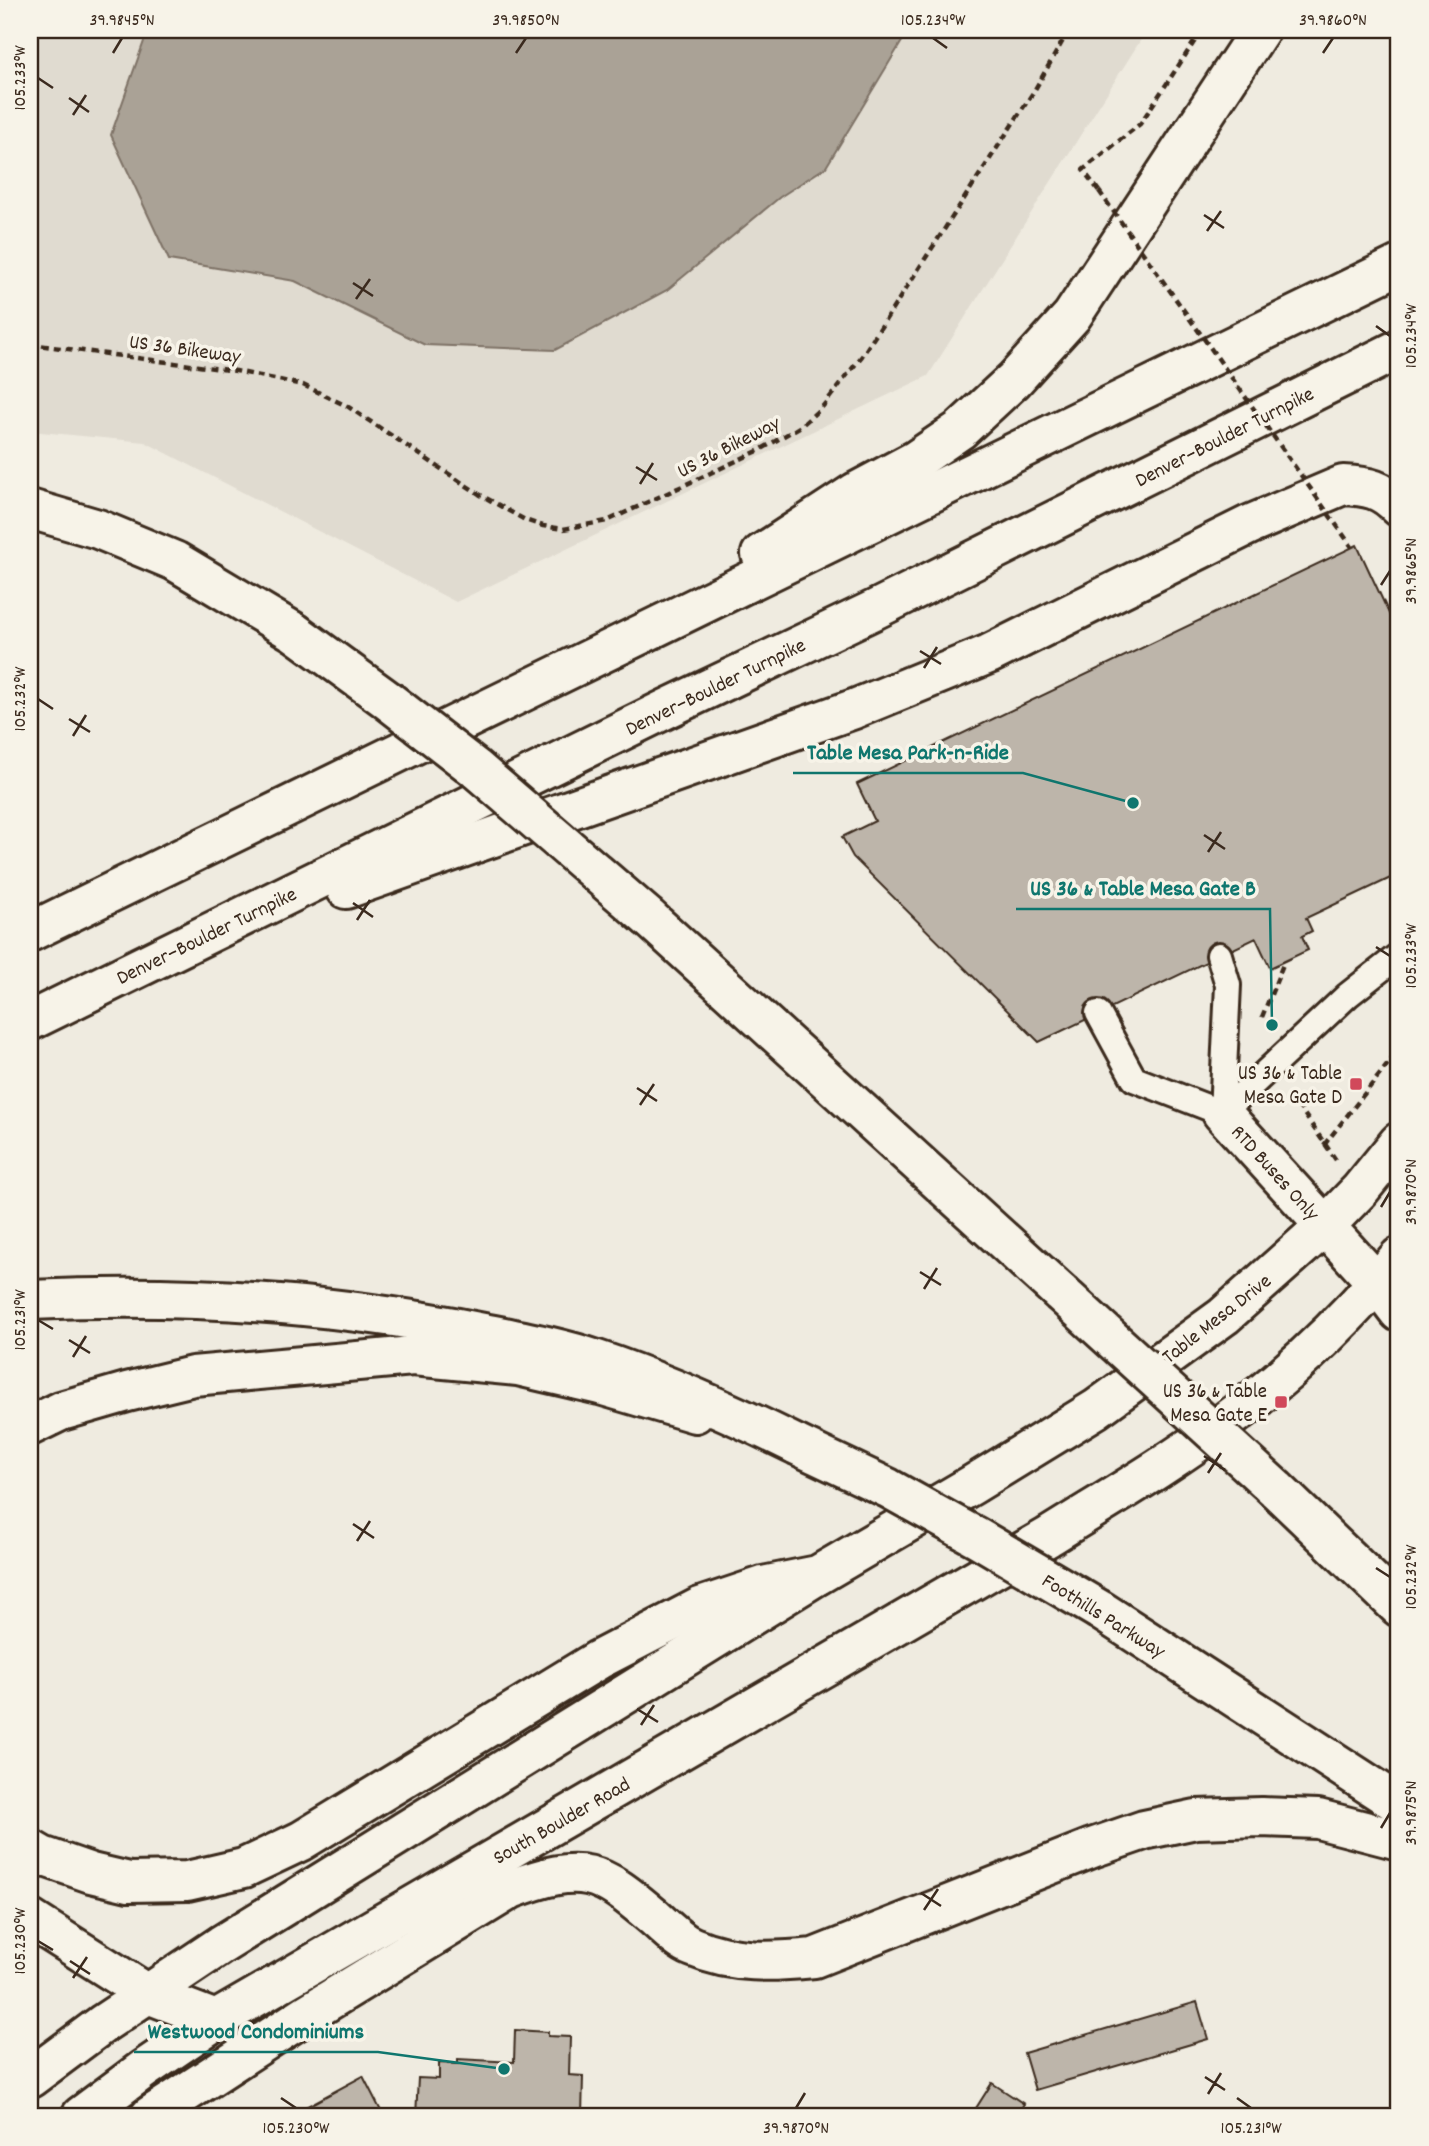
<svg xmlns="http://www.w3.org/2000/svg" width="1429" height="2146" font-family="Dekko,sans-serif">
	<style>
		.built { fill: #e0dbd0 }
		.water { fill: #aaa296; stroke: #7e7266; stroke-width: 2 }
		.building { fill: #bdb5aa; stroke: #3b2a1e; stroke-width: 2 }
		.lines { fill: none; stroke-linecap: round; stroke-linejoin: round }
		.service-casing { stroke: #3b2a1e; stroke-width: 30 }
		.minor-casing { stroke: #3b2a1e; stroke-width: 44 }
		.primary-casing { stroke: #3b2a1e; stroke-width: 44 }
		.trunk-casing { stroke: #3b2a1e; stroke-width: 44 }
		.motorway-casing { stroke: #3b2a1e; stroke-width: 44 }
		.path { stroke: #3b2a1e; stroke-width: 4.5; stroke-dasharray: 7 5; stroke-linecap: butt }
		.service { stroke: #f7f3e8; stroke-width: 24 }
		.minor { stroke: #f7f3e8; stroke-width: 38 }
		.primary { stroke: #f7f3e8; stroke-width: 38 }
		.trunk { stroke: #f7f3e8; stroke-width: 38 }
		.motorway { stroke: #f7f3e8; stroke-width: 38 }
		.trunk-bridge-casing { stroke: #3b2a1e; stroke-width: 44; stroke-linecap: butt }
		.motorway-bridge-casing { stroke: #3b2a1e; stroke-width: 44; stroke-linecap: butt }
		.path-bridge { stroke: #3b2a1e; stroke-width: 4.5; stroke-dasharray: 7 5; stroke-linecap: butt }
		.trunk-bridge { stroke: #f7f3e8; stroke-width: 38 }
		.motorway-bridge { stroke: #f7f3e8; stroke-width: 38 }
		.ticks { fill: none; stroke: #3b2a1e; stroke-width: 2.5 }
		.poi-dot { fill: #d1495b; stroke: #f7f3e8; stroke-width: 2.5 }
		.labels { text-anchor: middle; stroke-width: 7; stroke-linejoin: round; paint-order: stroke }
		.street-label { font-size: 21px; fill: #3b2a1e; stroke: #f7f3e8 }
		.poi-label { font-size: 21px; fill: #3b2a1e; stroke: #f7f3e8; text-anchor: end }
		.leader { fill: none; stroke: #0f766e; stroke-width: 2.5 }
		.callout-dot { fill: #0f766e; stroke: #f7f3e8; stroke-width: 2.5 }
		.callout-label { font-size: 23px; text-anchor: middle; font-weight: bold; fill: #0f766e; stroke: #f7f3e8; stroke-width: 7; stroke-linejoin: round; paint-order: stroke }
		.neatline { fill: none; stroke: #3b2a1e; stroke-width: 2.5 }
		.ticks-label { font-size: 18px; text-anchor: middle; fill: #3b2a1e }
	</style>
	<rect width="100%" height="100%" fill="#efebe0"/>
	<filter id="ink" filterUnits="userSpaceOnUse"><feTurbulence type="fractalNoise" baseFrequency=".0143" numOctaves="2"/><feDisplacementMap in="SourceGraphic" scale="14" xChannelSelector="R" yChannelSelector="G"/><feConvolveMatrix kernelMatrix="1 2 1 2 8 2 1 2 1" color-interpolation-filters="sRGB"/></filter>
	<g filter="url(#ink)">
		<!-- built -->
		<polygon class="built" points="30,30 1147,30 928,376 456,602 145,442 30,431"/>
		<!-- water -->
		<polygon class="water" points="148,30 905,30 904,38 826,167 780,197 667,290 555,350 425,345 295,281 169,260 111,135"/>
		<!-- building -->
		<g class="building">
			<polygon points="1357,545 1399,635 1399,874 1306,918 1312,931 1302,936 1308,950 1270,968 1256,938 1039,1042 853,857 842,837 875,821 857,784"/>
			<polygon points="1197,2002 1208,2039 1035,2090 1024,2053"/>
			<polygon points="515,2030 548,2032 548,2036 570,2037 569,2075 583,2076 582,2116 416,2116 418,2078 439,2079 439,2063 458,2064 458,2059 514,2062"/>
			<polygon points="363,2076 381,2111 372,2116 289,2116"/>
			<polygon points="992,2083 1024,2104 1015,2116 971,2116"/>
		</g>
		<g class="lines">
			<!-- service casing -->
			<g class="service-casing">
				<g id="service">
					<polyline points="1219,955 1228,985 1222,1113"/>
					<polyline points="1098,1013 1134,1079 1222,1113"/>
					<polyline points="1222,1113 1348,995 1399,955"/>
				</g>
			</g>
			<!-- minor casing -->
			<g class="minor-casing">
				<polyline id="minor" points="1222,1113 1377,1283"/>
			</g>
			<!-- primary casing -->
			<g class="primary-casing">
				<g id="primary">
					<polyline points="30,2078 104,2023 221,1945 816,1576"/>
					<polyline points="81,2116 144,2069 216,2020"/>
				</g>
			</g>
			<!-- trunk casing -->
			<g class="trunk-casing">
				<g id="trunk">
					<polyline points="1377,1283 1399,1312"/>
					<polyline points="30,1426 61,1411 127,1392 193,1376 413,1356 518,1366 600,1385 695,1413"/>
					<polyline points="1100,1610 1399,1804"/>
					<polyline points="30,1849 42,1856 91,1873 129,1882 187,1881 244,1868 301,1841 598,1660 700,1607 763,1586 818,1575 972,1485 1096,1409 1224,1316 1325,1226 1360,1190 1399,1142"/>
					<path d="M216,2020L1048,1537C1107,1500 1168,1465 1224,1423C1288,1376 1348,1318 1399,1257"/>
					<path d="M150,2116L307,2014L511,1889C583,1862 599,1870 655,1918C666,1928 680,1942 693,1947C733,1964 773,1962 814,1958L1092,1848L1144,1830L1196,1819L1261,1817L1318,1819L1399,1840"/>
				</g>
			</g>
			<!-- motorway casing -->
			<g class="motorway-casing">
				<g id="motorway">
					<polyline points="30,509 98,529 175,561 294,632"/>
					<polyline points="761,554 856,492 916,460 960,430 1014,380 1072,316 1260,30"/>
					<path d="M346,889L854,709L989,654L1249,525L1343,485C1368,486 1382,489 1399,507"/>
					<polyline points="649,918 1061,1293"/>
					<polyline points="30,932 1399,265"/>
					<polyline points="30,1021 668,708 874,610 1399,349"/>
					<path d="M30,1300C181,1293 331,1302 479,1332C518,1340 559,1347 597,1360C666,1383 732,1413 797,1445"/>
					<polyline points="1276,1489 1399,1607"/>
					<polyline points="30,1919 148,1994 216,2020"/>
				</g>
			</g>
			<!-- path -->
			<g class="path">
				<polyline points="1099,191 1083,170 1140,124 1202,30"/>
				<polyline points="30,344 236,371 303,385 347,406 479,494 525,520 543,526 563,529 607,521 760,450 801,426 823,406 862,356 1034,91 1069,30"/>
				<polyline points="1262,1017 1284,962"/>
				<polyline points="1291,1095 1336,1160"/>
				<polyline points="1324,1145 1399,1050"/>
			</g>
			<!-- service -->
			<use href="#service" class="service"/>
			<!-- minor -->
			<use href="#minor" class="minor"/>
			<!-- primary -->
			<use href="#primary" class="primary"/>
			<!-- trunk -->
			<use href="#trunk" class="trunk"/>
			<!-- motorway -->
			<use href="#motorway" class="motorway"/>
			<!-- trunk-bridge casing -->
			<g class="trunk-bridge-casing">
				<polyline id="trunk-bridge" points="797,1445 888,1488 978,1538 1100,1610"/>
			</g>
			<!-- motorway-bridge casing -->
			<g class="motorway-bridge-casing">
				<g id="motorway-bridge">
					<polyline points="294,632 386,699 475,768 649,918"/>
					<polyline points="1061,1293 1276,1489"/>
				</g>
			</g>
			<!-- path-bridge -->
			<polyline class="path-bridge" points="1099,191 1352,547"/>
			<!-- trunk-bridge -->
			<use href="#trunk-bridge" class="trunk-bridge"/>
			<!-- motorway-bridge -->
			<use href="#motorway-bridge" class="motorway-bridge"/>
		</g>
	</g>
	<!-- ticks -->
	<path class="ticks" d="M933,38L947,48M113,53L122,38M516,53L526,38M1323,53L1333,38M38,78L53,88M69,98L89,112M73,115L86,95M1204,215L1224,228M1207,231L1221,211M353,283L373,296M356,299L370,279M1376,326L1390,336M636,467L657,480M640,484L653,463M1381,585L1390,571M920,651L941,664M924,668L937,647M38,699L53,709M69,719L90,732M73,736L86,715M1204,835L1225,849M1208,852L1221,832M353,903L373,917M357,920L370,900M1376,947L1390,956M637,1088L657,1101M640,1105L654,1084M1381,1207L1390,1192M920,1272L941,1285M924,1289L937,1268M38,1320L53,1329M69,1340L90,1353M73,1357L86,1336M1204,1456L1225,1470M1208,1473L1221,1453M353,1524L374,1538M357,1541L370,1521M1376,1568L1390,1577M637,1709L658,1722M641,1725L654,1705M1381,1828L1390,1813M921,1893L941,1906M924,1910L938,1889M38,1941L53,1950M70,1961L90,1974M73,1978L87,1957M1205,2077L1225,2090M1208,2094L1221,2073M281,2098L296,2108M1237,2098L1251,2108M796,2108L805,2093"/>
	<!-- markers -->
	<g class="poi-dot">
		<rect x="1349" y="1077" width="14" height="14" rx="3.5"/>
		<rect x="1274" y="1395" width="14" height="14" rx="3.5"/>
	</g>
	<g class="labels">
		<!-- street labels -->
		<g class="street-label">
			<text transform="translate(185 348) rotate(8)" y="7">US 36 Bikeway</text>
			<text transform="translate(1224 436) rotate(-27)" y="7">Denver–Boulder Turnpike</text>
			<text transform="translate(728 446) rotate(-27)" y="7">US 36 Bikeway</text>
			<text transform="translate(715 686) rotate(-26)" y="7">Denver–Boulder Turnpike</text>
			<text transform="translate(206 935) rotate(-26)" y="7">Denver–Boulder Turnpike</text>
			<text transform="translate(1276 1172) rotate(48)" y="7">RTD Buses Only</text>
			<text transform="translate(1216 1318) rotate(-38)" y="7">Table Mesa Drive</text>
			<text transform="translate(1104 1615) rotate(32)" y="7">Foothills Parkway</text>
			<text transform="translate(561 1820) rotate(-30)" y="7">South Boulder Road</text>
		</g>
		<!-- poi labels -->
		<g class="poi-label">
			<text x="1342" y="1079">US 36 &amp; Table<tspan x="1342" dy="24">Mesa Gate D</tspan></text>
			<text x="1267" y="1397">US 36 &amp; Table<tspan x="1267" dy="24">Mesa Gate E</tspan></text>
		</g>
	</g>
	<!-- callouts -->
	<path class="leader" d="M1133 803L1023 773H793M1272 1025L1270 909H1016M504 2069L378 2052H134"/>
	<g class="callout-dot">
		<circle cx="1133" cy="803" r="7"/>
		<circle cx="1272" cy="1025" r="7"/>
		<circle cx="504" cy="2069" r="7"/>
	</g>
	<g class="callout-label">
		<text x="908" y="759">Table Mesa Park-n-Ride</text>
		<text x="1143" y="895">US 36 &amp; Table Mesa Gate B</text>
		<text x="256" y="2038">Westwood Condominiums</text>
	</g>
	<!-- margin -->
	<rect width="1429" height="2146" fill="none" stroke="#f7f3e8" stroke-width="77"/>
	<rect x="38" y="38" width="1352" height="2070" class="neatline"/>
	<g class="ticks-label">
		<text x="122" y="25">39.9845°N</text>
		<text x="526" y="25">39.9850°N</text>
		<text x="933" y="25">105.234°W</text>
		<text x="1333" y="25">39.9860°N</text>
		<text transform="translate(19 78) rotate(-90)" y="6">105.233°W</text>
		<text transform="translate(1410 336) rotate(-90)" y="6">105.234°W</text>
		<text transform="translate(1410 571) rotate(-90)" y="6">39.9865°N</text>
		<text transform="translate(19 699) rotate(-90)" y="6">105.232°W</text>
		<text transform="translate(1410 956) rotate(-90)" y="6">105.233°W</text>
		<text transform="translate(1410 1192) rotate(-90)" y="6">39.9870°N</text>
		<text transform="translate(19 1320) rotate(-90)" y="6">105.231°W</text>
		<text transform="translate(1410 1577) rotate(-90)" y="6">105.232°W</text>
		<text transform="translate(1410 1813) rotate(-90)" y="6">39.9875°N</text>
		<text transform="translate(19 1941) rotate(-90)" y="6">105.230°W</text>
		<text x="296" y="2133">105.230°W</text>
		<text x="796" y="2133">39.9870°N</text>
		<text x="1251" y="2133">105.231°W</text>
	</g>
</svg>
